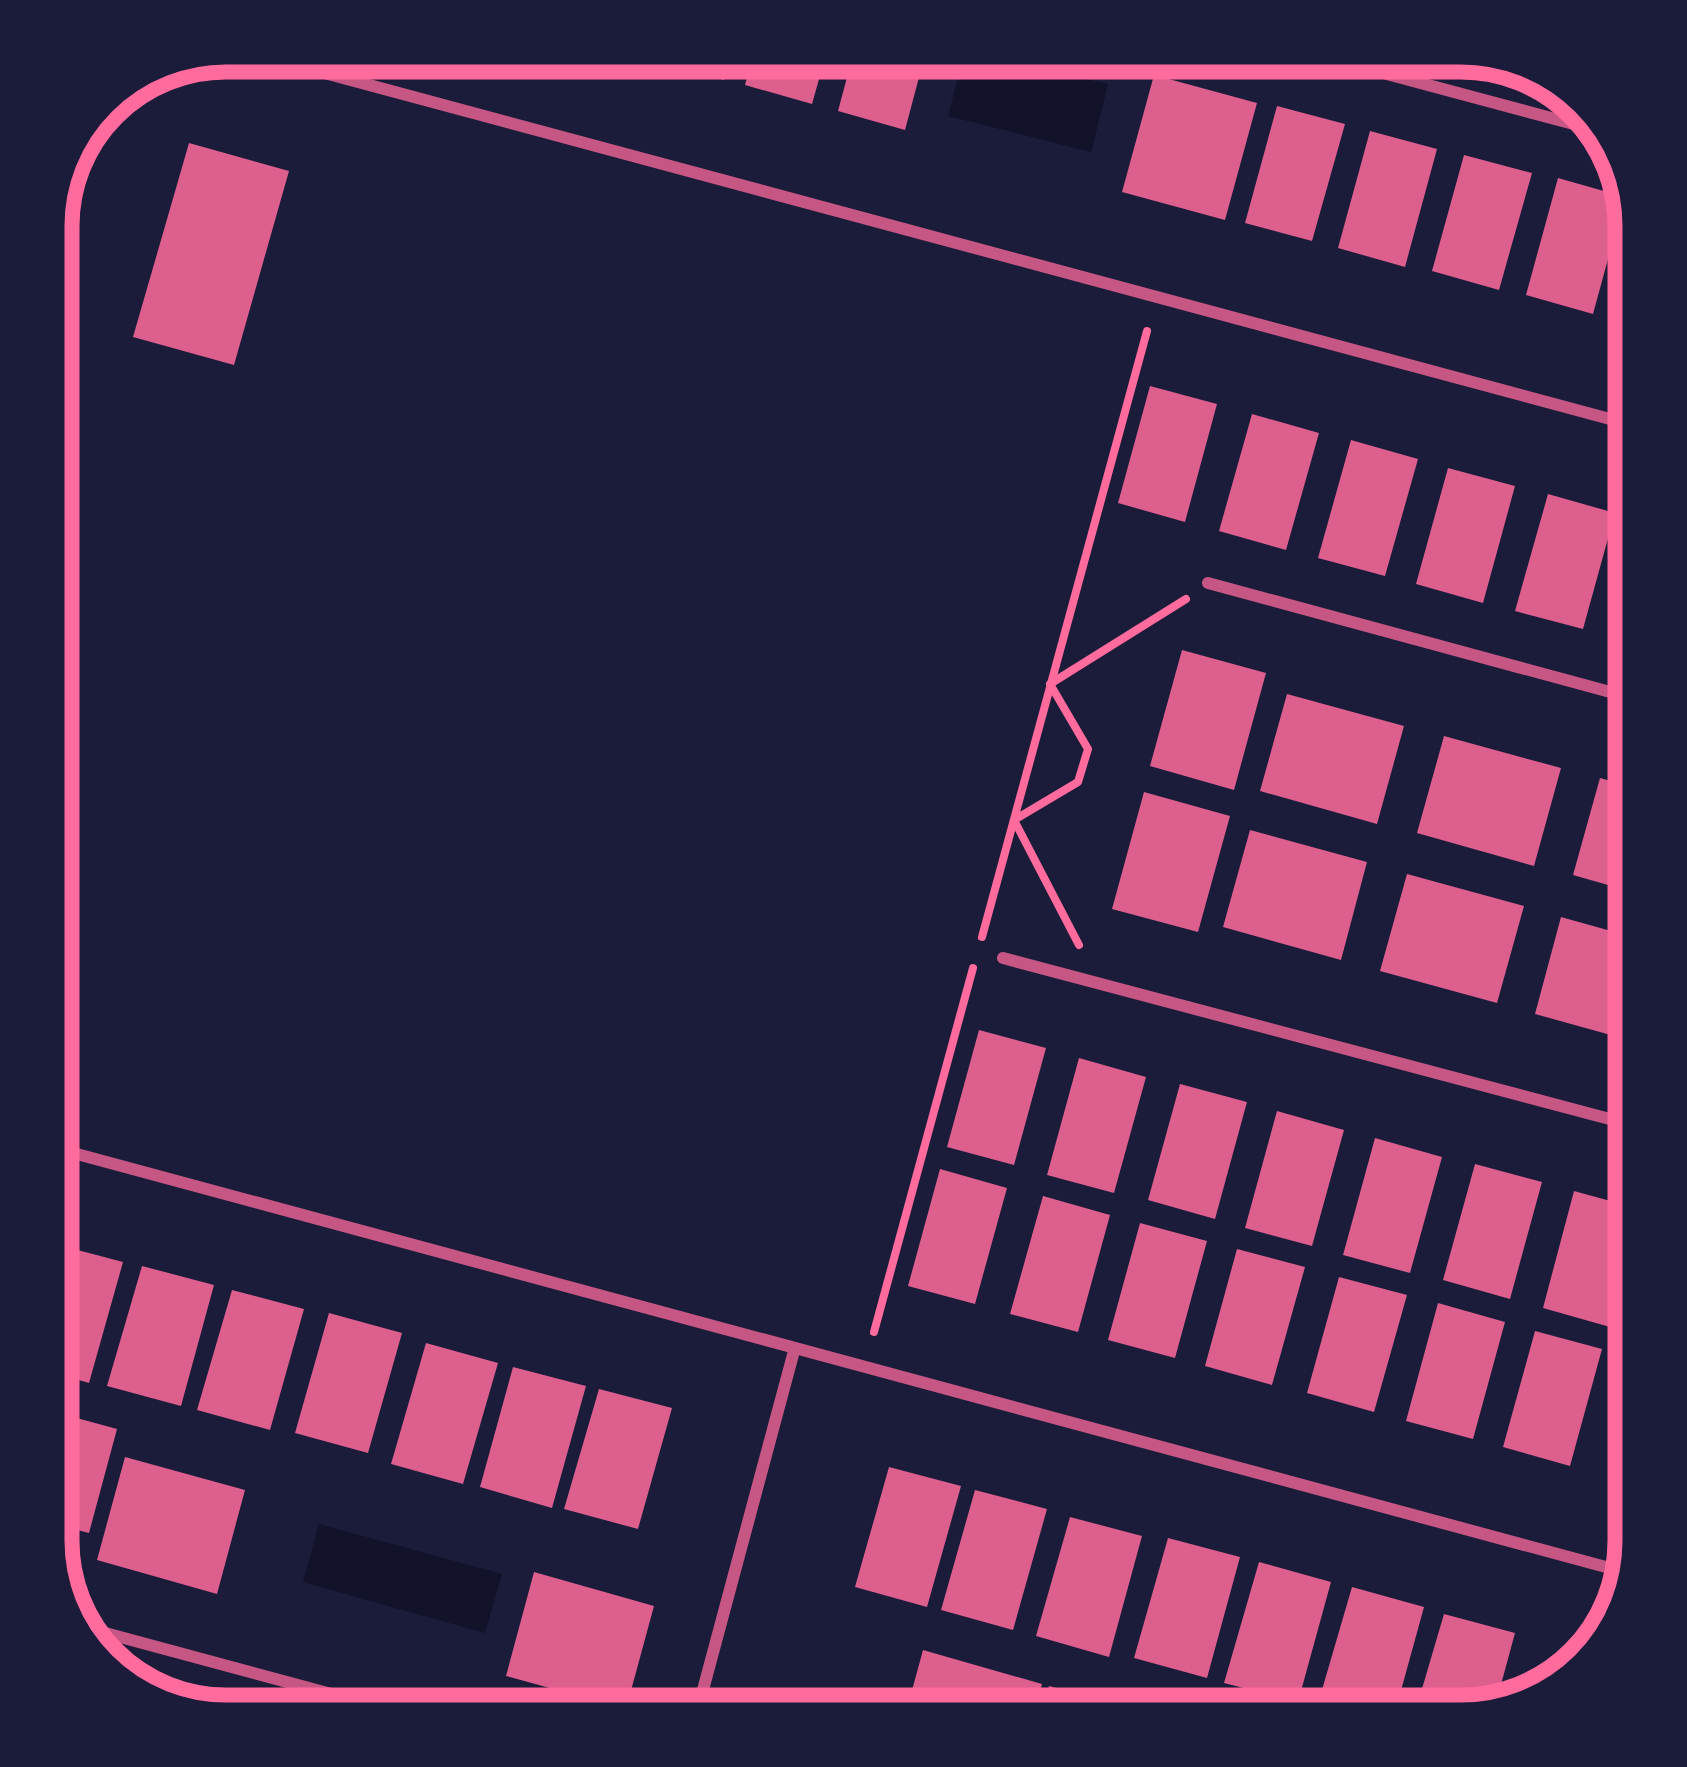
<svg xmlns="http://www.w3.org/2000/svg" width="1687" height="1767" font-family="Helvetica,sans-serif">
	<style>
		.water { fill: #12122b }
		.building { fill: #dd5f8e }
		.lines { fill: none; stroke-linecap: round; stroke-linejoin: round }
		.path { stroke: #ff6b9d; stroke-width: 8 }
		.minor { stroke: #c65784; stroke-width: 12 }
		.rim { fill: none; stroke: #ff6b9d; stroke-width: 15 }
	</style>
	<rect width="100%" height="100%" fill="#1b1b3a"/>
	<!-- water -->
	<g class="water">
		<polygon points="965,51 1108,84 1091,152 948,116"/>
		<polygon points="319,1524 502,1574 485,1633 303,1582"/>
	</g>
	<!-- building -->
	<g class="building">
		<polygon points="660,51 732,51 724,80 657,61"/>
		<polygon points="754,51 827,51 812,104 745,85"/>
		<polygon points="854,51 926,51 905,130 838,111"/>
		<polygon points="1154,75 1257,103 1225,220 1122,192"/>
		<polygon points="1277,106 1345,124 1312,241 1245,223"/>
		<polygon points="1370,131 1437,149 1405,267 1338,248"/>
		<polygon points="189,143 289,171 234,365 133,337"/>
		<polygon points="1464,155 1532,173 1499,290 1432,271"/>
		<polygon points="1558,178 1625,197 1593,314 1526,295"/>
		<polygon points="1635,256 1636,256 1636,325 1617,319"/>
		<polygon points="1150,386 1217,404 1185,522 1118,503"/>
		<polygon points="1252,414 1319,433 1286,550 1219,531"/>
		<polygon points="1351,440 1418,459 1385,576 1318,558"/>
		<polygon points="1448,468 1515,486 1483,603 1416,584"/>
		<polygon points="1548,494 1615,513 1583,629 1515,611"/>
		<polygon points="1635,570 1636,570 1636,644 1616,638"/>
		<polygon points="1182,650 1266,673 1234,790 1150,766"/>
		<polygon points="1287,694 1404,726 1377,824 1260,791"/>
		<polygon points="1444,736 1561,768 1534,866 1417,833"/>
		<polygon points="1600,778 1636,788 1636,893 1573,875"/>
		<polygon points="1144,792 1230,816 1198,932 1112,909"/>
		<polygon points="1250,830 1367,862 1341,960 1223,927"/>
		<polygon points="1407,874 1524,906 1497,1003 1380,971"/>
		<polygon points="1561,917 1636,938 1636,1042 1535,1014"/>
		<polygon points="979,1030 1046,1048 1014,1165 947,1147"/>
		<polygon points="1079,1058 1146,1077 1114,1193 1047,1175"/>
		<polygon points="1180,1084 1247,1102 1215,1219 1148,1200"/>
		<polygon points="1277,1111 1344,1130 1312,1246 1245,1228"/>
		<polygon points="1375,1138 1442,1157 1410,1273 1343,1255"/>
		<polygon points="1475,1164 1542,1182 1510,1299 1443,1280"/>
		<polygon points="940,1169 1007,1188 975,1304 908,1286"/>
		<polygon points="1574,1191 1636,1208 1636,1231 1610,1327 1543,1308"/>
		<polygon points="1043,1196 1110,1215 1078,1332 1010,1314"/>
		<polygon points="1140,1223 1207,1241 1175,1358 1108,1340"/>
		<polygon points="51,1243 123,1262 89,1383 51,1372"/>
		<polygon points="1237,1249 1305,1267 1272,1385 1205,1366"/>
		<polygon points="142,1266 214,1285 181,1406 107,1386"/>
		<polygon points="1339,1277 1407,1295 1374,1412 1307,1393"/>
		<polygon points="232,1290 304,1309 270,1430 197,1410"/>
		<polygon points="1438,1303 1505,1322 1473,1439 1406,1421"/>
		<polygon points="329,1313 402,1333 368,1453 295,1433"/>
		<polygon points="1535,1331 1602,1349 1570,1466 1503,1447"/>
		<polygon points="426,1343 498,1363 463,1484 391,1464"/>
		<polygon points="513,1367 586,1386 552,1508 480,1487"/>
		<polygon points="599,1389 672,1408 638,1529 564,1509"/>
		<polygon points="51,1411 117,1429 89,1533 51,1523"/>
		<polygon points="125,1457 245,1490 217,1594 97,1560"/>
		<polygon points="889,1467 961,1486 927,1607 855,1587"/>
		<polygon points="975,1490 1047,1509 1013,1630 941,1610"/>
		<polygon points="1070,1517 1142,1536 1109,1657 1036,1636"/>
		<polygon points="1168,1538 1240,1557 1207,1678 1134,1658"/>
		<polygon points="1259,1562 1331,1582 1298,1702 1224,1683"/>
		<polygon points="534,1572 654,1606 626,1709 506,1676"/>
		<polygon points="1352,1587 1424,1607 1394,1716 1349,1716 1317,1707"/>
		<polygon points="1444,1614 1515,1633 1496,1703 1461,1716 1414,1716"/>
		<polygon points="923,1650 1042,1684 1034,1716 905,1716"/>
		<polygon points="1049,1686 1155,1715 1155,1716 1041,1716"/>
	</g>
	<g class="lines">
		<!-- path -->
		<g class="path">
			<polyline points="982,937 1147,331"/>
			<polyline points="1079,945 1014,820 1078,782 1088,749 1050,684 1186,599"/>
			<polyline points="874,1332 973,968"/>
		</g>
		<!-- minor -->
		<g class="minor">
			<polyline points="243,51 1636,426"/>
			<polyline points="1301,51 1600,131"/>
			<polyline points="1208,583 1636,699"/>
			<polyline points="1003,958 1636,1126"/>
			<polyline points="51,1147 1628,1573"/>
			<polyline points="83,1627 413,1716"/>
			<polyline points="1590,1654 1636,1483"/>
			<polyline points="696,1716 794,1351"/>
		</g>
	</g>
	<!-- crop -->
	<path d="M0 0H1687V1767H0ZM226 72H1461A154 154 0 0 1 1615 226V1541A154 154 0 0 1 1461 1695H226A154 154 0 0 1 72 1541V226A154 154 0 0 1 226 72Z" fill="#1b1b3a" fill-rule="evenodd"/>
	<path class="rim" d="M226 72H1461A154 154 0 0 1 1615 226V1541A154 154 0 0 1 1461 1695H226A154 154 0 0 1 72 1541V226A154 154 0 0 1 226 72Z"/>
</svg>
